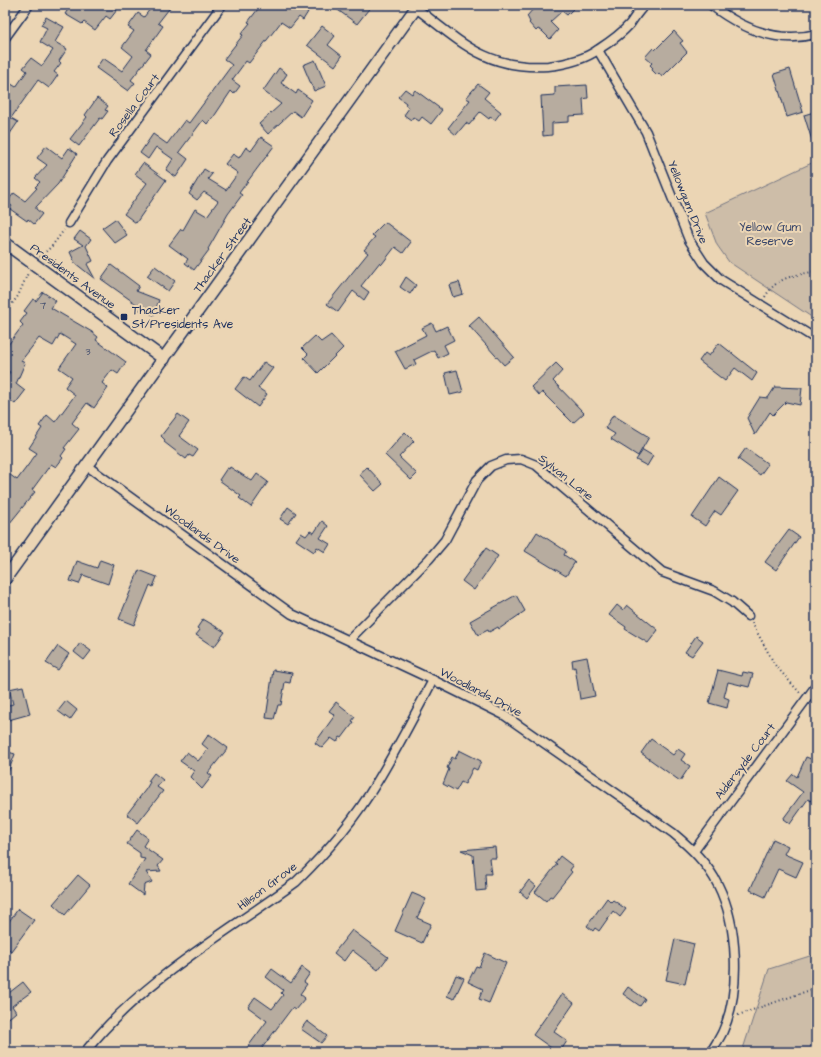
<svg xmlns="http://www.w3.org/2000/svg" width="821" height="1057" font-family="'Architects Daughter',sans-serif">
	<style>
		.green { fill: #cdbda8; stroke: #747683 }
		.building { fill: #b7ac9f; stroke: #1b2f5e }
		.lines { fill: none; stroke-linecap: round; stroke-linejoin: round }
		.street-casing { stroke: #1b2f5e; stroke-width: 11 }
		.secondary-casing { stroke: #1b2f5e; stroke-width: 14 }
		.path { stroke: #1b2f5e; stroke-width: 2; stroke-dasharray: 1 3; stroke-linecap: butt }
		.street { stroke: #ebd5b4; stroke-width: 8 }
		.secondary { stroke: #ebd5b4; stroke-width: 11 }
		.poi-dot { fill: #1b2f5e; stroke: #ebd5b4; stroke-width: 1.5 }
		.labels { text-anchor: middle; stroke-width: 4; stroke-linejoin: round; paint-order: stroke }
		.number-label { font-size: 10px; fill: #424e6e }
		.street-label { font-size: 12px; fill: #1b2f5e; stroke: #ebd5b4 }
		.park-label { font-size: 12px; fill: #364469; stroke: #ebd5b4 }
		.poi-label { font-size: 12px; fill: #1b2f5e; stroke: #ebd5b4; text-anchor: start }
	</style>
	<rect width="100%" height="100%" fill="#ebd5b4"/>
	<filter id="ink" filterUnits="userSpaceOnUse"><feTurbulence type="fractalNoise" baseFrequency=".025" numOctaves="2"/><feDisplacementMap in="SourceGraphic" scale="8" xChannelSelector="R" yChannelSelector="G"/><feConvolveMatrix kernelMatrix="1 2 1 2 8 2 1 2 1" color-interpolation-filters="sRGB"/></filter>
	<g filter="url(#ink)">
		<!-- green -->
		<g class="green">
			<polygon points="816,161 816,320 729,262 717,245 705,213"/>
			<polygon points="816,954 816,1052 742,1052 769,969"/>
		</g>
		<!-- building -->
		<g class="building">
			<polygon points="71,5 110,5 117,10 110,19 106,16 95,30 84,22 82,24 65,14"/>
			<polygon points="153,5 172,5 158,23 163,26 146,50 151,54 131,80 135,83 128,91 96,68 103,58 122,71 133,56 122,47 134,31 128,27 138,13 144,17"/>
			<polygon points="261,5 298,5 308,12 303,20 299,17 290,28 281,22 249,63 246,61 232,80 240,86 234,94 231,91 211,121 210,120 207,124 203,120 179,152 188,159 176,177 166,170 173,159 156,147 148,159 140,153 153,134 167,144 185,120 189,123 232,65 224,59 243,35 241,34 250,23 248,22"/>
			<polygon points="331,5 372,5 357,24"/>
			<polygon points="541,5 577,5 567,15 562,11 550,22 558,30 550,39 542,31 538,29 536,31 529,23 530,22 527,16 534,8 536,10"/>
			<polygon points="46,17 64,27 55,42 67,49 59,61 61,63 54,72 58,75 49,88 38,80 11,118 18,122 5,141 5,80 16,87 27,71 23,68 31,58 42,66 53,50 40,42 47,28 41,25"/>
			<polygon points="322,26 335,36 328,45 342,56 335,66 307,45"/>
			<polygon points="674,31 683,41 680,43 687,52 662,77 659,73 657,75 652,70 653,68 650,65 652,63 645,57 653,48 655,50"/>
			<polygon points="315,60 326,86 314,91 303,65"/>
			<polygon points="279,68 287,74 281,83 296,94 298,90 312,100 301,117 293,111 268,134 259,124 281,104 263,91"/>
			<polygon points="790,69 803,112 787,117 774,74"/>
			<polygon points="478,84 489,92 484,98 501,112 495,120 490,117 489,119 480,112 469,125 466,123 456,135 448,128 470,100 466,98"/>
			<polygon points="587,85 588,98 583,99 584,115 569,116 569,122 552,123 552,135 543,136 541,96 555,95 555,87"/>
			<polygon points="405,89 412,94 415,90 442,110 431,124 422,117 419,121 413,117 411,120 404,115 409,108 405,105 406,103 398,97"/>
			<polygon points="97,98 108,106 105,110 108,111 102,119 100,118 79,146 70,139 87,117 85,115"/>
			<polygon points="814,112 816,146 814,147 804,115"/>
			<polygon points="261,137 274,146 239,193 242,195 228,214 208,249 209,250 194,270 185,263 188,259 169,245 181,229 183,230 195,209 207,216 218,201 204,192 197,200 189,194 204,169 212,174 208,179 226,190 238,173 225,164 233,154 239,158 246,147 251,151"/>
			<polygon points="46,146 62,158 69,148 77,154 58,184 36,207 36,209 42,214 34,224 28,219 27,221 10,209 12,206 7,202 14,193 25,201 37,188 35,187 40,182 35,178 47,165 37,158"/>
			<polygon points="143,163 166,180 136,223 124,214 147,183 135,174"/>
			<polygon points="115,219 127,235 115,243 102,228"/>
			<polygon points="385,222 411,242 403,253 395,247 382,264 380,262 361,286 369,292 364,300 353,291 338,312 327,304 368,253 364,250 375,237 372,235"/>
			<polygon points="80,231 91,239 86,246 93,261 87,264 95,279 75,263 70,252 83,245 74,239"/>
			<polygon points="111,265 139,286 136,291 159,300 154,315 137,309 139,306 101,279"/>
			<polygon points="155,266 175,281 168,291 147,276"/>
			<polygon points="406,277 416,285 410,294 400,287"/>
			<polygon points="459,282 463,294 453,297 449,285"/>
			<polygon points="43,292 56,301 51,308 92,332 98,337 96,340 126,362 118,374 112,370 102,383 108,388 94,408 87,403 72,423 79,429 64,448 66,449 61,456 63,458 56,467 51,464 32,490 35,492 5,529 5,471 17,480 37,453 29,448 42,428 39,426 47,415 55,422 75,395 65,387 72,377 59,368 76,344 60,334 53,346 39,338 21,361 25,363 16,384 25,391 15,404 5,396 5,379 10,372 5,370 5,349 23,325 20,322 27,313 24,311 33,299 36,301"/>
			<polygon points="479,317 514,357 504,365 469,326"/>
			<polygon points="432,323 436,331 447,326 454,340 444,345 448,353 438,358 434,350 414,360 416,364 405,369 395,351 426,335 422,328"/>
			<polygon points="331,335 343,348 318,373 304,358 308,354 302,348 315,336 321,342"/>
			<polygon points="719,343 757,373 752,381 735,368 725,381 699,361 705,353 709,356"/>
			<polygon points="264,362 273,368 258,388 267,394 258,407 235,389 244,377 250,381"/>
			<polygon points="556,363 563,370 553,381 584,413 573,423 542,392 539,396 531,387"/>
			<polygon points="457,370 463,392 450,395 445,373"/>
			<polygon points="775,387 802,388 800,405 786,402 773,415 770,412 755,435 747,418 760,397 768,398"/>
			<polygon points="178,414 189,422 179,436 198,450 193,457 189,455 186,459 164,442 165,440 161,436"/>
			<polygon points="613,415 649,437 638,456 611,439 615,434 605,428"/>
			<polygon points="405,432 414,441 399,457 417,474 411,480 385,455"/>
			<polygon points="746,448 768,464 760,475 738,459"/>
			<polygon points="643,450 653,456 647,466 636,460"/>
			<polygon points="230,467 252,481 257,474 268,482 251,507 239,498 241,496 219,480 227,468 229,469"/>
			<polygon points="367,467 383,484 375,491 359,474"/>
			<polygon points="719,477 738,491 721,515 715,511 705,526 692,517"/>
			<polygon points="288,507 296,513 288,524 280,519"/>
			<polygon points="322,521 328,526 320,538 330,544 325,552 317,547 314,552 296,540 301,533 306,536 310,531 314,533"/>
			<polygon points="789,530 799,537 776,570 765,562"/>
			<polygon points="537,532 566,551 564,555 575,562 566,576 525,551"/>
			<polygon points="486,548 498,556 474,590 462,581"/>
			<polygon points="100,560 114,565 108,584 83,575 79,584 70,581 77,561 97,568"/>
			<polygon points="139,570 157,577 153,587 150,585 134,625 119,619"/>
			<polygon points="516,595 525,611 499,629 498,627 489,632 488,630 478,635 470,621"/>
			<polygon points="617,605 623,610 627,605 658,630 648,643 625,629 626,627 609,615"/>
			<polygon points="203,619 225,632 214,647 196,635 200,630 197,628"/>
			<polygon points="696,636 703,641 692,656 685,652"/>
			<polygon points="80,643 91,651 84,660 74,652"/>
			<polygon points="58,646 69,654 58,670 46,663"/>
			<polygon points="587,657 595,696 580,699 575,667 573,668 572,660"/>
			<polygon points="273,670 292,673 290,683 285,682 281,705 278,705 274,719 266,718"/>
			<polygon points="718,670 742,676 743,672 753,674 749,687 728,682 724,697 729,699 727,708 709,703"/>
			<polygon points="23,686 30,714 5,721 5,706 13,704 9,689"/>
			<polygon points="66,701 77,710 70,720 58,711"/>
			<polygon points="336,702 355,717 352,721 354,722 342,738 340,737 337,742 331,738 322,748 315,743 335,715 329,711"/>
			<polygon points="209,734 228,748 208,773 212,776 202,789 190,777 194,771 180,761 187,752 198,761 208,749 202,744"/>
			<polygon points="651,739 673,755 678,749 685,754 681,760 690,766 680,781 641,753"/>
			<polygon points="459,750 481,761 477,770 473,768 465,784 461,782 456,791 443,784 449,769 447,768 452,757 455,759"/>
			<polygon points="5,751 15,754 6,778 5,778"/>
			<polygon points="806,757 816,761 816,804 808,799 790,824 783,819 803,792 787,781 793,774 797,777"/>
			<polygon points="154,773 163,780 157,787 163,791 138,823 127,814 146,789 150,782 148,781"/>
			<polygon points="137,830 148,838 143,846 163,860 158,866 161,871 146,872 152,882 144,885 143,895 128,884 145,859 140,858 140,853 127,844"/>
			<polygon points="773,839 788,846 784,854 803,862 796,877 778,869 765,897 750,890"/>
			<polygon points="495,847 496,858 489,858 491,874 485,874 486,890 476,891 473,855 461,850"/>
			<polygon points="560,856 573,866 570,870 572,872 552,897 550,896 546,901 535,892 557,864 555,863"/>
			<polygon points="78,875 90,885 65,915 53,904"/>
			<polygon points="529,880 536,886 527,898 520,892"/>
			<polygon points="412,893 426,899 417,918 431,924 422,943 395,931"/>
			<polygon points="607,898 611,902 613,900 626,909 620,917 613,911 599,931 595,928 593,931 587,926"/>
			<polygon points="18,909 34,920 11,951 5,946 5,927"/>
			<polygon points="352,930 388,957 378,970 352,950 344,961 334,953"/>
			<polygon points="675,939 694,944 685,984 666,980"/>
			<polygon points="485,953 506,963 489,1003 479,999 483,989 468,982 476,966 479,967"/>
			<polygon points="302,967 310,973 304,982 307,984 300,994 305,998 295,1010 292,1008 259,1052 244,1052 267,1021 248,1007 255,997 272,1009 283,995 281,993 283,990 266,977 272,969 291,983"/>
			<polygon points="456,975 464,978 454,999 447,996"/>
			<polygon points="23,982 31,992 12,1006 16,1012 9,1018 5,1013 5,996"/>
			<polygon points="628,987 645,999 640,1006 623,994"/>
			<polygon points="562,994 574,1003 554,1032 567,1041 560,1052 557,1052 533,1035"/>
			<polygon points="307,1021 327,1036 321,1043 301,1029"/>
		</g>
		<g class="lines">
			<!-- street casing -->
			<g class="street-casing">
				<g id="street">
					<path d="M711,5C741,28 778,44 816,34"/>
					<path d="M416,8C461,42 487,70 548,66C566,64 584,60 599,49C610,42 622,33 630,24C635,17 638,11 645,5"/>
					<polyline points="5,38 29,5"/>
					<polyline points="598,50 646,132 689,240 704,263 721,280 816,339"/>
					<polyline points="69,223 107,161 222,5"/>
					<path d="M87,466L292,614L433,680L504,715L673,833C691,848 708,864 718,885C738,925 741,991 723,1031C720,1038 715,1045 711,1052"/>
					<polyline points="349,640 429,559 445,540 477,480 491,466 506,460 521,459 536,465 662,572 714,591 732,602 748,616"/>
					<polyline points="694,851 816,686"/>
					<path d="M85,1052C142,980 223,935 296,882C326,853 355,819 377,782C397,749 415,714 433,680"/>
				</g>
			</g>
			<!-- secondary casing -->
			<g class="secondary-casing">
				<g id="secondary">
					<polyline points="5,243 164,359"/>
					<polyline points="5,579 418,5"/>
				</g>
			</g>
			<!-- path -->
			<g class="path">
				<polyline points="40,257 52,246 64,230"/>
				<path d="M765,297C777,276 794,276 816,271"/>
				<polyline points="5,313 18,296 28,273"/>
				<polyline points="752,623 775,665 800,693"/>
				<polyline points="738,1015 816,988"/>
			</g>
			<!-- street -->
			<use href="#street" class="street"/>
			<!-- secondary -->
			<use href="#secondary" class="secondary"/>
		</g>
	</g>
	<!-- markers -->
	<rect class="poi-dot" x="120" y="313" width="8" height="8" rx="2"/>
	<g class="labels">
		<!-- number labels -->
		<g class="number-label">
			<text x="43" y="309">7</text>
			<text x="88" y="355">3</text>
		</g>
		<!-- street labels -->
		<g class="street-label">
			<text transform="translate(134 105) rotate(-53)" y="4">Rosella Court</text>
			<text transform="translate(688 202) rotate(68)" y="4">Yellowgum Drive</text>
			<text transform="translate(222 255) rotate(-54)" y="4">Thacker Street</text>
			<text transform="translate(73 276) rotate(36)" y="4">Presidents Avenue</text>
			<text transform="translate(566 477) rotate(39)" y="4">Sylvan Lane</text>
			<text transform="translate(202 534) rotate(36)" y="4">Woodlands Drive</text>
			<text transform="translate(481 692) rotate(28)" y="4">Woodlands Drive</text>
			<text transform="translate(745 761) rotate(-53)" y="4">Aldersyde Court</text>
			<text transform="translate(267 886) rotate(-37)" y="4">Hillson Grove</text>
		</g>
		<!-- park labels -->
		<g class="park-label">
			<text x="770" y="231">Yellow Gum<tspan x="770" dy="14">Reserve</tspan></text>
		</g>
		<!-- poi labels -->
		<g class="poi-label">
			<text x="132" y="314">Thacker<tspan x="132" dy="14">St/Presidents Ave</tspan></text>
		</g>
	</g>
	<!-- margin -->
	<rect width="821" height="1057" fill="none" stroke="#ebd5b4" stroke-width="20"/>
	<rect x="10" y="10" width="801" height="1037" fill="none" stroke="#1b2f5e" stroke-width="1.5" filter="url(#ink)"/>
</svg>
